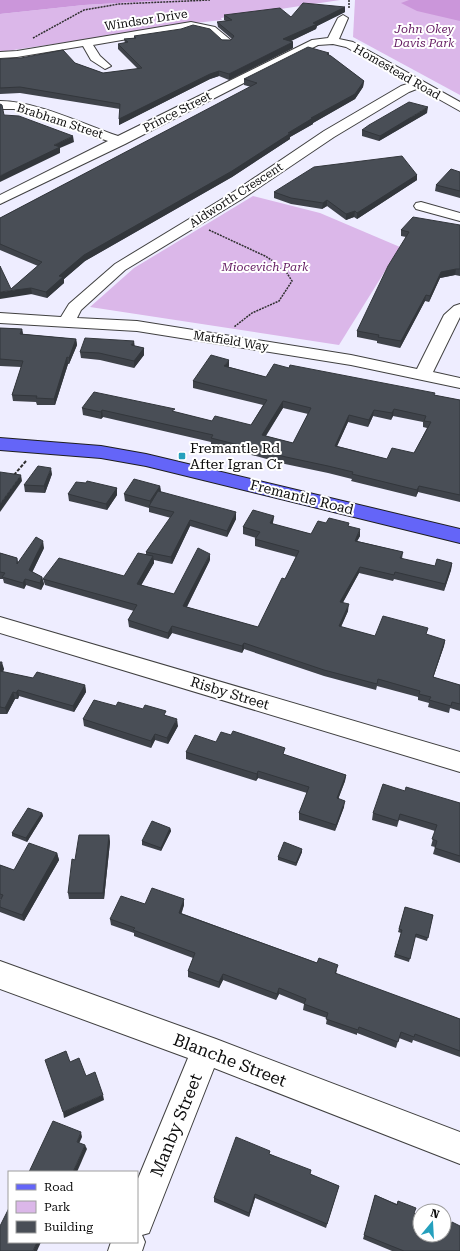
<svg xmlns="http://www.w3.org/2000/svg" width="460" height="1251" font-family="'Roboto Serif',serif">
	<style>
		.green { fill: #dbb7e9 }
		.forest { fill: #cb96da }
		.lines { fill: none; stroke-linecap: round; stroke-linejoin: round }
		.minor-casing { stroke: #404040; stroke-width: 2 }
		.major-casing { stroke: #1e1e1e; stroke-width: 2 }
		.path-far1 { stroke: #2f2f2f; stroke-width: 1.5; stroke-dasharray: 2 1; stroke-linecap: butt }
		.path { stroke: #2f2f2f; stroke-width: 2; stroke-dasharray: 3.5 1.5; stroke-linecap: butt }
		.minor { fill: #fff; fill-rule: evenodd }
		.major { fill: #6465f8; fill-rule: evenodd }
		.wall { fill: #3f434a; fill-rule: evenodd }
		.shaded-wall { fill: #33373c }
		.building { fill: #494e56; stroke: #33373c; fill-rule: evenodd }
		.poi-dot { fill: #25a0bd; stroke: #fff; stroke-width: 1.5 }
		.labels { text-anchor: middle; stroke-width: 4; stroke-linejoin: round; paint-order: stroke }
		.far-street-label { font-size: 12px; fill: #0d0d0d; stroke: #fff }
		.far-park-label { font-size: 12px; font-style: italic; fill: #651d63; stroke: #fff }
		.poi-label { font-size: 14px; fill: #0d0d0d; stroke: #fff; text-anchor: start }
		.street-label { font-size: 14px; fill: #0d0d0d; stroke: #fff }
		.near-street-label { font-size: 17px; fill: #0d0d0d; stroke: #fff }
	</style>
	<rect width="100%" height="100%" fill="#eeedff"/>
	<!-- green -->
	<g class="green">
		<polygon points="170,0 340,0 221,18 222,20 195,23 0,52 0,14 84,5"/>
		<polygon points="355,0 460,0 460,95 353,37"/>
		<polygon points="253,196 320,213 400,247 339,345 90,307 134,268"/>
	</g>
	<!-- forest -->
	<g class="forest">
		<polygon points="0,0 170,0 84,5 0,14"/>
		<polygon points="409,0 460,0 460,21 417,11 401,3"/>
	</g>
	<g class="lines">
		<!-- minor casing -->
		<g class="minor-casing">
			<g id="minor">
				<path d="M343,15L348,18L339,39L353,42L460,102V111L419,88L409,92L334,137L242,199L125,270L81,310L77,318L137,321L351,355L417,369L444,315L454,306L460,304V317L433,372L460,378V388L351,365L137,331L0,323V313L61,317L69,304L115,264L232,193L324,131L401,86L410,83L346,47L333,44L318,45L125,144L0,204V195L108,141L25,112L14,109H0V101C36,101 83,124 118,136L312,40L328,38L338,18Z"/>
				<polygon points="191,22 215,27 233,42 231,44 223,44 211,33 203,30 191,28 93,45 100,56 111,66 105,69 91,60 83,46 17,57 0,58 0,52 17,51"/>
				<polygon points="421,202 460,213 460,221 416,209 414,206 416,203"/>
				<polygon points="0,617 460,752 460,772 0,633"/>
				<polygon points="0,961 216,1039 460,1132 460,1164 214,1068 149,1233 142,1235 145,1242 142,1251 108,1251 111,1242 137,1242 137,1181 188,1058 0,989"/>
			</g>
		</g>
		<!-- major casing -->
		<g class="major-casing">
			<polygon id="major" points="0,438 101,446 146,454 460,529 460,543 146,466 101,458 0,450"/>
		</g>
		<!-- path-far1 -->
		<g class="path-far1">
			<polyline points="349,0 349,9"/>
			<polyline points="33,38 84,10 119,4 210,0"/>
			<polyline points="209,230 265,256 273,261 276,267 285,270 292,281 279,301 252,313 234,327"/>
		</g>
		<!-- path -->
		<polyline class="path" points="14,475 26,461"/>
		<!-- minor -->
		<use href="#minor" class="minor"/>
		<!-- major -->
		<use href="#major" class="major"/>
	</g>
	<!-- wall -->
	<g class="wall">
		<polygon points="345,7 345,12 317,26 316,29 290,41 293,42 293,48 229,80 219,76 210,79 119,125 120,109 20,93 0,94 0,59 75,63 103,73 138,69 118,49 118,44 125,43 124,39 134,38 134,36 231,40 232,39 218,27 217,22 226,21 224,20 224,15 291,17"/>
		<polygon points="329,53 329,55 364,81 363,87 355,99 313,123 313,124 290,137 290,139 232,177 85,261 64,279 64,283 47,298 11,289 38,266 0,250 0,218 251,87 244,85 244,79"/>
		<polygon points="427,113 379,141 362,136 362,130"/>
		<polygon points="460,172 460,198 435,191 436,185"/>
		<polygon points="417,175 417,180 357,219 354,217 346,220 327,206 322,209 291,204 274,198 274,192"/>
		<polygon points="460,225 460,276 455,275 440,278 429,302 425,301 400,348 377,343 377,341 357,337 357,331 406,237 401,236 401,230"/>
		<polygon points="0,328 22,329 23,334 76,339 77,345 69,364 68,364 55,405 37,405 36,402 13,401 12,395 21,367 0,366"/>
		<polygon points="134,346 144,348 144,355 134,368 100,360 81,358 80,352"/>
		<path d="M229,366V367L266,377L289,368L460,400V502L418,492L416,497L351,481L352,479L328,473L285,464L211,444V442L103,417L101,419L83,415L82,408L175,412L212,421L251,425L263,405L193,388V381ZM283,408L308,414L293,443L266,436ZM373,416L391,420L393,416L423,422V427L427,428L414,453L387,459L337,446L348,422L368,427Z"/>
		<polygon points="52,474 45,493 25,492 24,485"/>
		<polygon points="86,483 117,488 117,495 107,510 69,501 68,494"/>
		<polygon points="160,486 161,492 236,519 227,537 190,526 172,564 154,560 154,563 141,585 174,594 210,560 187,607 258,627 285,579 296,557 255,546 255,539 256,538 243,534 243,527 274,516 273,522 273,524 311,534 326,523 348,526 360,536 357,541 403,552 402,559 435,566 452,563 451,570 444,591 394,579 393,581 359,573 343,602 348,611 341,627 375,636 426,635 445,640 444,646 433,677 460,685 460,711 450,708 449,713 428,707 429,703 418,700 418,697 377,686 376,690 324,676 244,649 242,653 172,633 168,639 129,627 128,620 134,611 45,585 43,579 124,576 146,555 146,552 171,518 149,512 149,508 125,501 124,494"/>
		<polygon points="44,548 32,572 42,577 44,584 41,590 26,585 24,589 4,583 3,579 0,579 0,553 17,558 18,562"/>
		<polygon points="0,662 4,669 3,672 33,678 85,685 86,692 74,712 19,696 18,699 15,699 7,714 0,714"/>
		<polygon points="116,706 166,716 178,726 168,744 155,740 151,748 84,726 83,719"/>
		<polygon points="216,742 285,755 346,775 345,781 338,799 344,807 335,831 299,820 299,813 307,793 258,778 256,781 186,759 186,752"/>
		<polygon points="405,791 460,803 460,863 433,854 435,847 431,846 435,831 399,820 397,827 372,820 373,813"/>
		<polygon points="42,813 43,816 27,842 12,836 12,833"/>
		<polygon points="170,828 171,831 161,851 142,845 142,841"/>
		<polygon points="109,835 110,842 104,899 69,899 68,893 75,860"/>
		<polygon points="302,852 296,866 278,860 278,857"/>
		<polygon points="57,853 59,860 24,921 0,912 0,901 1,900 0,899 0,865 14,870"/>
		<polygon points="145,904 184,905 181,913 337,970 336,974 460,1019 460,1057 413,1040 412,1043 399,1038 396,1048 357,1033 357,1035 326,1024 327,1018 303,1010 304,1004 279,994 276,1000 223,980 219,988 188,977 188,971 193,958 134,936 134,933 111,925 110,919"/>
		<polygon points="405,907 433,915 427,941 415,937 409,962 394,957 401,933 398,932"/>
		<polygon points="270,1154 310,1174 339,1186 326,1228 255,1198 249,1217 214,1202 214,1198"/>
		<polygon points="375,1195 397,1204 398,1201 414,1213 449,1227 452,1222 460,1251 392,1251 363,1239"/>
	</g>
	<!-- shaded-wall -->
	<g class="shaded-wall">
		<polygon points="345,7 345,12 317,26 316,29 283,45 283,39 313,23"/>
		<polygon points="293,42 293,48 229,80 229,74"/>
		<polygon points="219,71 219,76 210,79 119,125 119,119 210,74"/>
		<polygon points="364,81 363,87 355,99 313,123 313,124 290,137 290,139 232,177 85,261 64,279 64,283 47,298 46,292 59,276 84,255 288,133 311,118"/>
		<polygon points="428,107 427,113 379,141 380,136"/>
		<polygon points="73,136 74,142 60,148 60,153 0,182 0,176 54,145"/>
		<polygon points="417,175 417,180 357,219 357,213"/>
		<polygon points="327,200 327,206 322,209 323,203"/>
		<polygon points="355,211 354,217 346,220 346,214"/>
		<polygon points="456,269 455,275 440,278 429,302 430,296 441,272"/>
		<polygon points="31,288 32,294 0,299 0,292"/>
		<polygon points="426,295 425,301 400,348 401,341"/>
		<polygon points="22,329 23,335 20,334"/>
		<polygon points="76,339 77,345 69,364 69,358"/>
		<polygon points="134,341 135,348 131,345"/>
		<polygon points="144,348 144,355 134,368 134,361"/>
		<polygon points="67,357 68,364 55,405 54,399"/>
		<polygon points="229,360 229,366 224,373 224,366"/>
		<polygon points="283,401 283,408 262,441 262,435"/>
		<polygon points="394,409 393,416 391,420 392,413"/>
		<polygon points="102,410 103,417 101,419 101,412"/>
		<polygon points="374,410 373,416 368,427 369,420"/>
		<polygon points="349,415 348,422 334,453 335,446"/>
		<polygon points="51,468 52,474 45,493 44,486"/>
		<polygon points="21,475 22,481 0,512 0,504"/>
		<polygon points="160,486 161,493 150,506 150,501"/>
		<polygon points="419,486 418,492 416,497 417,490"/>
		<polygon points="117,488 117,495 107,510 106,504"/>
		<polygon points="236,512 236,519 227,537 227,531"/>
		<polygon points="274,516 273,522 270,530 270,523"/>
		<polygon points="190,520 190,526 172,564 171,557"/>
		<polygon points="360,529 360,536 354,547 355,541"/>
		<polygon points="43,541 44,548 30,577 29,570"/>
		<polygon points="210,554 210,560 184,612 183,606"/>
		<polygon points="153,556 154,563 138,591 137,584"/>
		<polygon points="452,563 451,570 444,591 445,584"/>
		<polygon points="360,567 359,573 340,608 340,602"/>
		<polygon points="42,577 44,584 41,590 40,583"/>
		<polygon points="25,579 26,585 24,589 23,583"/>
		<polygon points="349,604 348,611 338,633 339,626"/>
		<polygon points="172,626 172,633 168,639 168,633"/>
		<polygon points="445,640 444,646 431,684 433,677"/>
		<polygon points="244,643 244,649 242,653 242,646"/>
		<polygon points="2,662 4,669 0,677 0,668"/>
		<polygon points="85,685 86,692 74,712 73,706"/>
		<polygon points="18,690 19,696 18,699 16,693"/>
		<polygon points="13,692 15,699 7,714 5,708"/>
		<polygon points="177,719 178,726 168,744 167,738"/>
		<polygon points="155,734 155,740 151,748 151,741"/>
		<polygon points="258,771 258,778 256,781 257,774"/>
		<polygon points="346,775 345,781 336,805 337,798"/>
		<polygon points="345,801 344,807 335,831 336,825"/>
		<polygon points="42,813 43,816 27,842 26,838"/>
		<polygon points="170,828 171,831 161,851 161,848"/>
		<polygon points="109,835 110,842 104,899 103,893"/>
		<polygon points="302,849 302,852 296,866 296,863"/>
		<polygon points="57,853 59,860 24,921 22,915"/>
		<polygon points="184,899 184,905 180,919 179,913"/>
		<polygon points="223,974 223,980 219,988 219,982"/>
		<polygon points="279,988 279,994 276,1000 277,994"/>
		<polygon points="103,1095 104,1100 64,1118 63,1112"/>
		<polygon points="81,1132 82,1137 78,1146 77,1142"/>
		<polygon points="85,1145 87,1149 77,1172 73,1172"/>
		<polygon points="255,1194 255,1198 249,1217 249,1213"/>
		<polygon points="37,1242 41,1242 37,1251 33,1251"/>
	</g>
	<!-- building -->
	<g class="building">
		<polygon points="303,3 345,7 313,23 317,24 283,39 293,42 229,74 219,71 210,74 119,119 120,104 20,87 0,88 0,59 21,58 63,50 75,63 103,73 142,68 118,44 128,42 124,39 136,38 134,36 181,29 193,25 210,29 222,40 231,40 234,36 217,22 232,20 224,15 280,8 291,17"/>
		<polygon points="308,47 329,53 327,54 331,56 364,81 355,94 311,118 313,118 288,133 291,133 232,171 84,255 59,276 63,277 46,292 31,288 0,292 0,266 11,289 42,262 0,244 0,218 257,83 244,79"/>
		<polygon points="409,102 428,107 380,136 362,130 369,125"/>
		<polygon points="0,104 2,105 4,115 19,116 73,136 54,145 60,147 0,176"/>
		<polygon points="402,156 417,175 357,213 355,211 346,214 327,200 323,203 291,198 274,192 314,167"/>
		<polygon points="451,169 460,172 460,191 436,185"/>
		<polygon points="413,217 460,225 460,269 456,269 441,272 430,296 426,295 401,341 378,337 379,335 357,331 388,266 409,232 401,230"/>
		<polygon points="0,328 22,329 20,334 76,339 69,358 67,357 54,399 36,398 37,396 12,395 23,361 0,359"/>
		<polygon points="85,338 134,341 131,345 144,348 134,361 99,353 80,352"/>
		<path d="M211,355L229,360L224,366L266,377L274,364L289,368L290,365L435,393L434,395L460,400V495L419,486L417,490L352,474L353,472L328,466L286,457L211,438L213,435L102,410L101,412L82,408L94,392L175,409L172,411L212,421L215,416L251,425L267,400L193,381ZM283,401L311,408L293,443L262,435ZM394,409L426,416L424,421L431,422L414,453L392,448L387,459L335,446L349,415L369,420L374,410L392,413Z"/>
		<polygon points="38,466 51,468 44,486 24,485"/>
		<polygon points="0,472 21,475 0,504"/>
		<polygon points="134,479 160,486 150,501 124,494"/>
		<polygon points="87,481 117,488 106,504 68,494 76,482 86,483"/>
		<polygon points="158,491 236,512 227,531 190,520 171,557 146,552 174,512 149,506"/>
		<polygon points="253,510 274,516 270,523 311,534 318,521 326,523 329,518 349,523 348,526 360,529 355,541 403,552 400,558 435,566 437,559 452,563 445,584 395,572 394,575 360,567 340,602 349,604 339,626 375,636 383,616 428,628 426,634 445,640 433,677 460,685 460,704 452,702 451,706 429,700 431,697 419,694 420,691 378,679 377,684 324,670 244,643 242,646 172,626 168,633 128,620 137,605 43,579 59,558 124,576 138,553 153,556 137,584 174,594 198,548 210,554 183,606 258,627 282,578 285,579 299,551 255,539 260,532 243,527"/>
		<polygon points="36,537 43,541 29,570 42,577 40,583 25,579 23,583 2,577 5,573 0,572 0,553 17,558 17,564"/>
		<polygon points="0,662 2,662 0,668"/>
		<polygon points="0,671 33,678 37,672 85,685 73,706 18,690 16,693 13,692 5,708 0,707"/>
		<polygon points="94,700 116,706 118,702 143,709 145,705 166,711 164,715 177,719 167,738 155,734 151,741 83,719"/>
		<polygon points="233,731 285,748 283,754 346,775 337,798 345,801 336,825 299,813 309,787 258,771 257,774 186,752 195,735 216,742 221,732 231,735"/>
		<polygon points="383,784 405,791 406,787 460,803 460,856 435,848 437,841 432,839 437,825 400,814 398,821 373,813"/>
		<polygon points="28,808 42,813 26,838 12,833"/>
		<polygon points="152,821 170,828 161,848 142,841"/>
		<polygon points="79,835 109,835 103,893 68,893 72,859 75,860"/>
		<polygon points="284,842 302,849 296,863 278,857"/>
		<polygon points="29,843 57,853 22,915 0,907 0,901 3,895 0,894 0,865 14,870"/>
		<polygon points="152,888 184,899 179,913 317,963 319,958 338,965 335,973 460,1019 460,1051 415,1034 414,1037 401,1032 398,1042 359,1027 358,1030 326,1019 328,1013 304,1004 306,999 279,988 277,994 223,974 219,982 188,971 195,953 133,930 135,928 110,919 121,896 145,904"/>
		<polygon points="405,907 433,915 428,938 416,934 410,959 395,954 402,930 399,929"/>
		<polygon points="66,1051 70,1062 79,1058 86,1076 95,1072 103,1095 63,1112 45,1060"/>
		<polygon points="53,1121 81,1132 77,1142 85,1145 73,1172 29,1172"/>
		<polygon points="236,1137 270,1151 269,1154 311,1170 310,1174 339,1186 327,1224 255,1194 249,1213 214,1198"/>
		<polygon points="375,1195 397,1205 398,1201 416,1208 414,1213 420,1216 420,1235 444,1235 444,1225 450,1228 452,1222 460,1226 460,1251 404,1251 364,1235"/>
		<polygon points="9,1208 9,1242 37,1242 33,1251 0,1251 0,1226"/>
	</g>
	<!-- markers -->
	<rect class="poi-dot" x="178" y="452" width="8" height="8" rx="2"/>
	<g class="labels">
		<!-- far-street labels -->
		<g class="far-street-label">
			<text transform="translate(146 20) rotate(-9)" y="4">Windsor Drive</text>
			<text transform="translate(397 72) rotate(30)" y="4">Homestead Road</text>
			<text transform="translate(177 112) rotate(-27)" y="4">Prince Street</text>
			<text transform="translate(60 121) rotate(18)" y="4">Brabham Street</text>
			<text transform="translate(236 195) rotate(-33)" y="4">Aldworth Crescent</text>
			<text transform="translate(231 341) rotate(9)" y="4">Matfield Way</text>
		</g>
		<!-- far-park labels -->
		<g class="far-park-label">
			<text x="424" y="33">John Okey<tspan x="424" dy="14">Davis Park</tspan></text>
			<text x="265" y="271">Miocevich Park</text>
		</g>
		<!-- poi labels -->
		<g class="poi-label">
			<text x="190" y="453">Fremantle Rd<tspan x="190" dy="16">After Igran Cr</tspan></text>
		</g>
		<!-- street labels -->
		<g class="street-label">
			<text transform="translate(302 497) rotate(14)" y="5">Fremantle Road</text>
			<text transform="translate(230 693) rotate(17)" y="5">Risby Street</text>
		</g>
		<!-- near-street labels -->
		<g class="near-street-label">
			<text transform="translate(230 1060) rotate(21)" y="6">Blanche Street</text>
			<text transform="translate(176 1125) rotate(-68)" y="6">Manby Street</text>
		</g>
	</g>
	<!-- legend -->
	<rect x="8" y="1171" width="130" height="72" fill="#ffffff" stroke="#9e9e9e"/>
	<rect x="16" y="1184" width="20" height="6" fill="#6465f8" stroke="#9e9e9e"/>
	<text x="44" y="1191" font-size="12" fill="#0d0d0d">Road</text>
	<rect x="16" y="1201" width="20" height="12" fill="#dbb7e9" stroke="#9e9e9e"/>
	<text x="44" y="1211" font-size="12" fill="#0d0d0d">Park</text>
	<rect x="16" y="1221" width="20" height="12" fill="#494e56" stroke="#9e9e9e"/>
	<text x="44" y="1231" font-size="12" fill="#0d0d0d">Building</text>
	<!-- north arrow -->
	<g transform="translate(432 1223) rotate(18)"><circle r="19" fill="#ffffff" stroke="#9e9e9e"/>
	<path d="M0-3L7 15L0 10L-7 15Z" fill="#25a0bd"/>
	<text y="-6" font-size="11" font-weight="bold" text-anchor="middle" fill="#0d0d0d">N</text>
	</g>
</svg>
